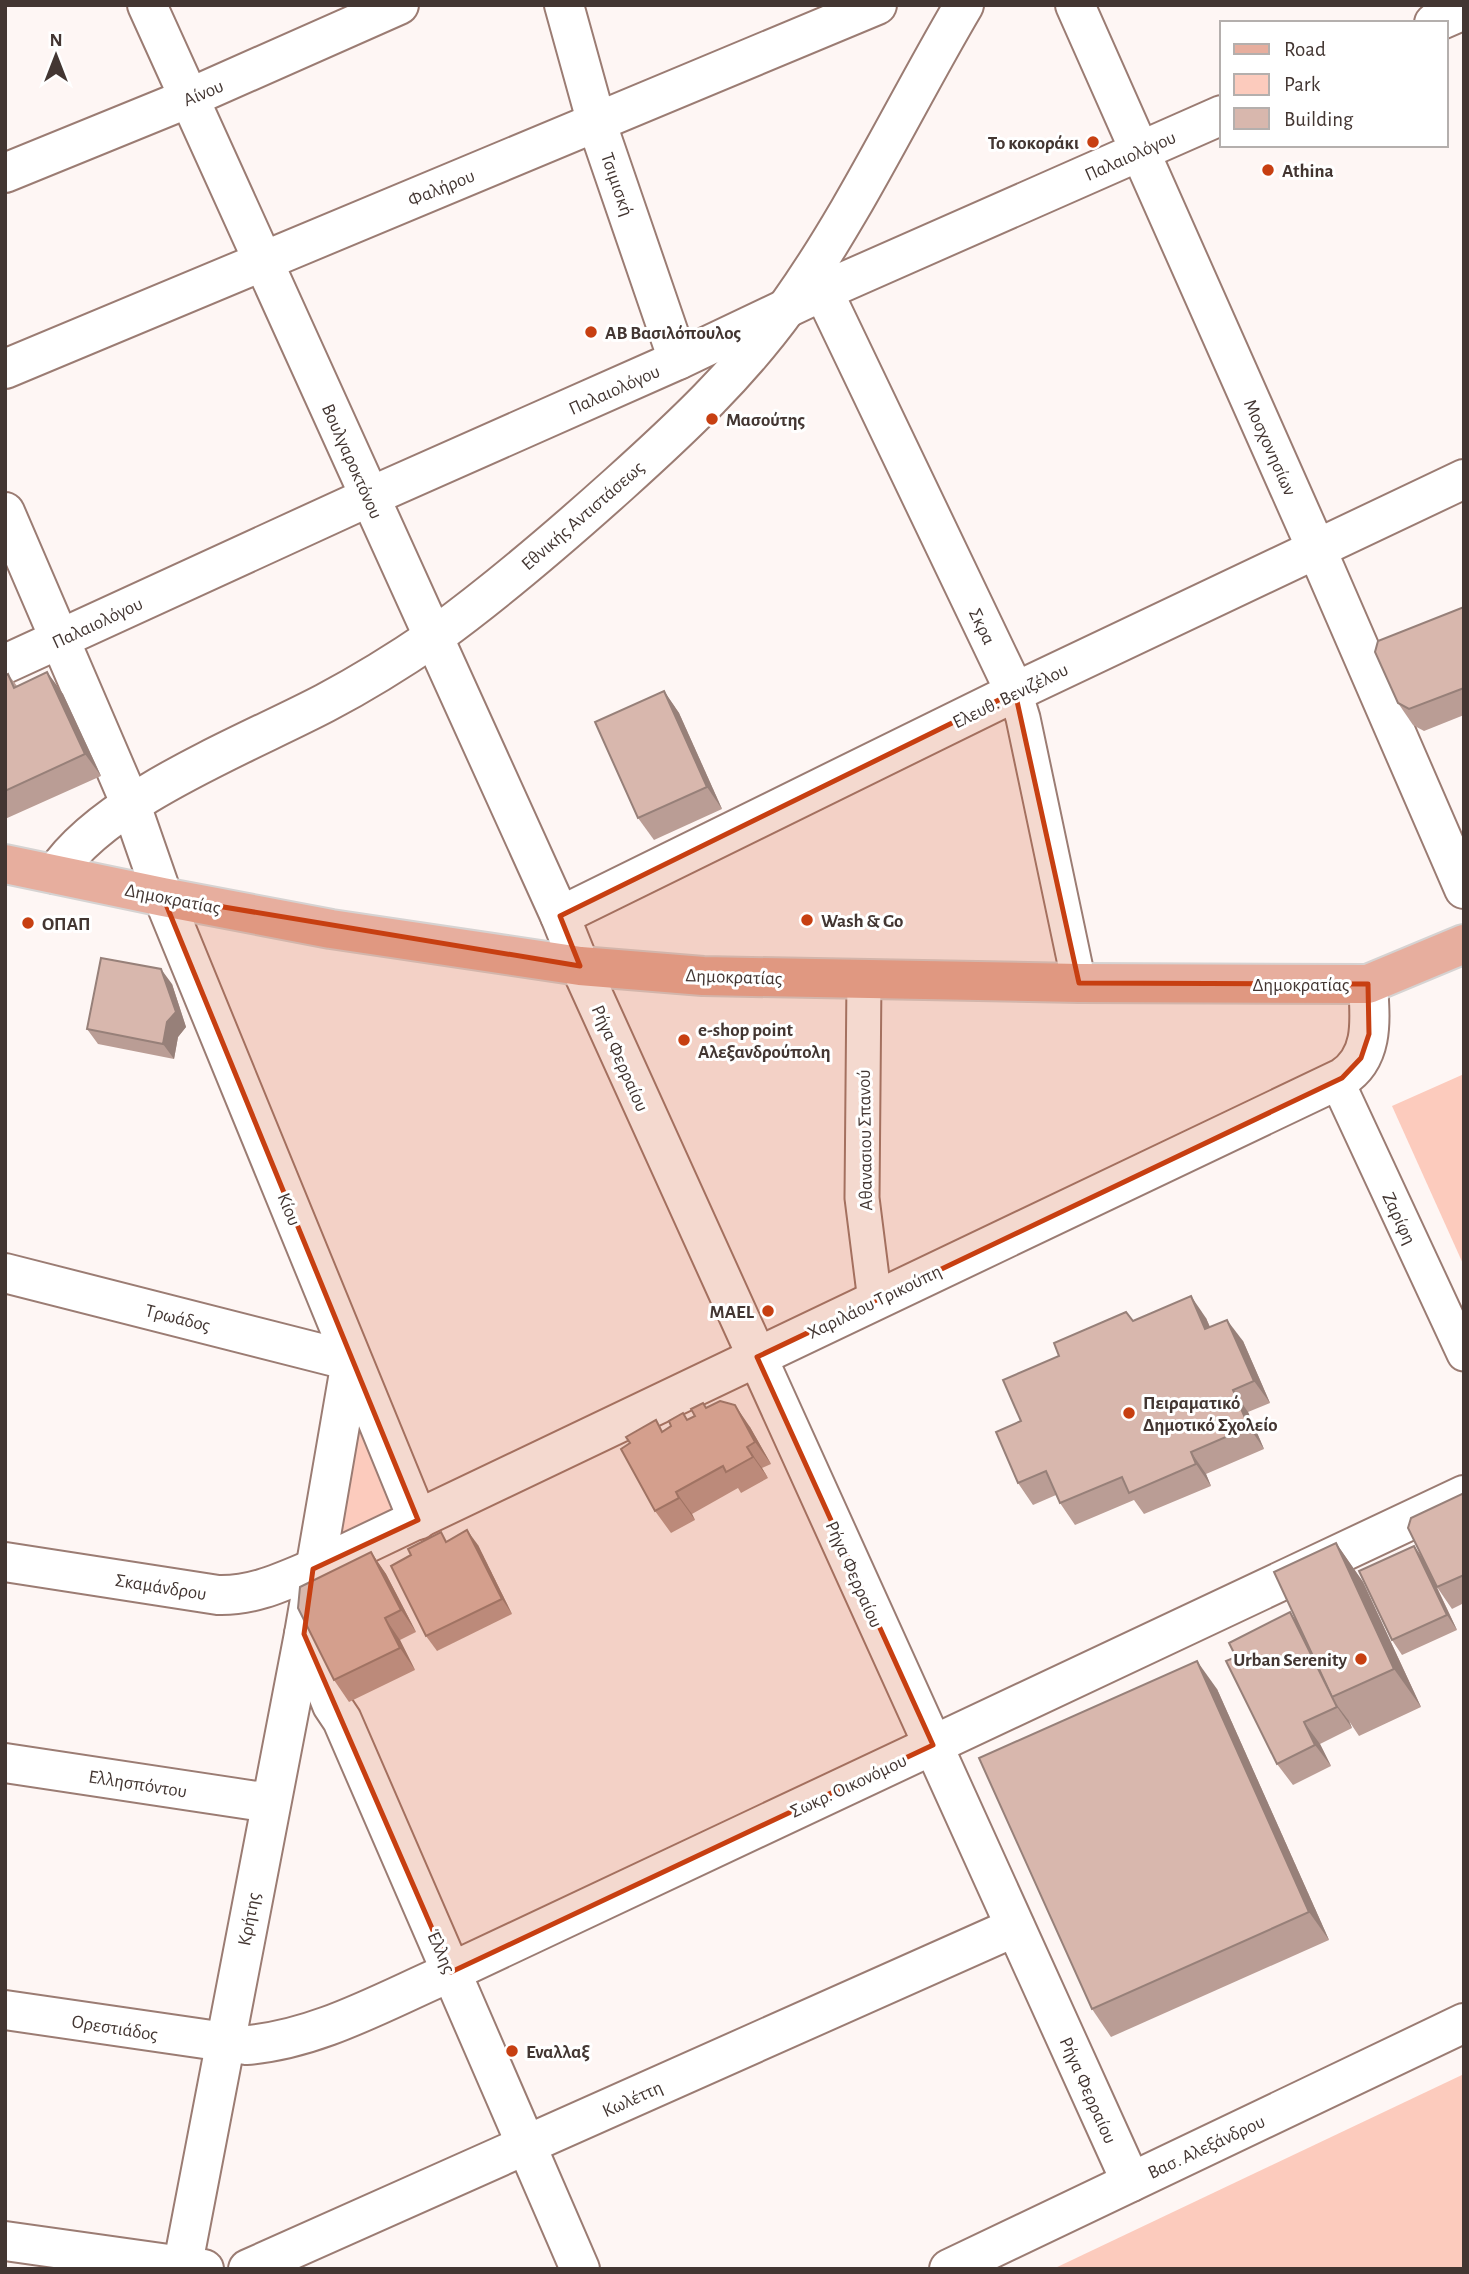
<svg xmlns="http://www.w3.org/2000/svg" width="1469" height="2274" font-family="'Alegreya Sans',sans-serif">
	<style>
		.green { fill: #fccbbd }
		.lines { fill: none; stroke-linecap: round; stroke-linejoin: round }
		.pedestrian-casing { stroke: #9b7c73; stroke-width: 37 }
		.minor-casing { stroke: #9b7c73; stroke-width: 42 }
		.tertiary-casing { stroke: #9b7c73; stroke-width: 42 }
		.secondary-casing { stroke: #9b7c73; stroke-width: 42 }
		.primary-casing { stroke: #d6d3d2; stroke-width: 42 }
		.pedestrian { stroke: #fff; stroke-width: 33 }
		.minor { stroke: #fff; stroke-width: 38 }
		.tertiary { stroke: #fff; stroke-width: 38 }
		.secondary { stroke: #fff; stroke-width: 38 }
		.primary { stroke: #e7ae9e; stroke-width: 38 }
		.wall { fill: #ba9d95 }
		.shaded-wall { fill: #978079 }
		.building { fill: #d8b7ad; stroke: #978079; stroke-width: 2 }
		.marked { fill: #c73f11; fill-opacity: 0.2; stroke: #c73f11; stroke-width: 5; stroke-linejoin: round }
		.poi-dot { fill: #c73f11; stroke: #fff; stroke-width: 2.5 }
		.labels { text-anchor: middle; stroke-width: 6; stroke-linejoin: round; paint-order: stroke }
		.street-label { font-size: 19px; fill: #433632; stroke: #fff }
		.poi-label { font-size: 19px; font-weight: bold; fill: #433632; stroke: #fff; text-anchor: start }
	</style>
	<rect width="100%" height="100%" fill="#fef6f4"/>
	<!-- green -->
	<g class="green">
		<polygon points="1464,1074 1464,1266 1392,1106"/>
		<polygon points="355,1403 405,1515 329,1546"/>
		<polygon points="1464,2074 1464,2269 1053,2269"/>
	</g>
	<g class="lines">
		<!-- pedestrian casing -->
		<g class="pedestrian-casing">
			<g id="pedestrian">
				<polyline points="1015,692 1023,718 1079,983"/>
				<polyline points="864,979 862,1198 875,1301"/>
				<polyline points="1337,1081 1464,1354"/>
			</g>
		</g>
		<!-- minor casing -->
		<g class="minor-casing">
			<g id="minor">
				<polyline points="147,5 560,916"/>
				<polyline points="564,5 597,124 678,360"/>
				<polyline points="1075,5 1316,548 1464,889"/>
				<polyline points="5,173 189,98 399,5"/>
				<polyline points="823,291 1015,692"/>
				<polyline points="5,369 877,5"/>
				<polyline points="5,512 131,805 163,897 418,1520"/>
				<polyline points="580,966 1131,2182"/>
				<polyline points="5,1273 351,1361"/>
				<path d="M5,1562L218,1595C253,1596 282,1582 313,1569L1342,1078C1375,1057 1370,1018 1368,984"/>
				<polyline points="304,1634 332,1705 342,1720 580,2269"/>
				<polyline points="5,1763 270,1803"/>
				<path d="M5,2010L246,2045C317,2040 386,2000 451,1972L1464,1495"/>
				<polyline points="5,2241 204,2269"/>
				<polyline points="182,2269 304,1634 351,1361"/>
				<polyline points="248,2269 1015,1927"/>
			</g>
		</g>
		<!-- tertiary casing -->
		<g class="tertiary-casing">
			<g id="tertiary">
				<polyline points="1434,23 1464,10"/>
				<polyline points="5,664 369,497 678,360 823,291 1222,115"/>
				<path d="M55,874C104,799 245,745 325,703C363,683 400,660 435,636C500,589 560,537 619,484C680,429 740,373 788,306C855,212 905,105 964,5"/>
				<polyline points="580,966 560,916 1015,692 1464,479"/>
			</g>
		</g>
		<!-- secondary casing -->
		<g class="secondary-casing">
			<polyline id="secondary" points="949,2269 1464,2023"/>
		</g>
		<!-- primary casing -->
		<g class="primary-casing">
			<polyline id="primary" points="5,864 163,897 331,929 580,966 703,976 1079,983 1368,984 1464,944"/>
		</g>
		<!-- pedestrian -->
		<use href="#pedestrian" class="pedestrian"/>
		<!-- minor -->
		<use href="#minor" class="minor"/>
		<!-- tertiary -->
		<use href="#tertiary" class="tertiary"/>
		<!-- secondary -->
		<use href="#secondary" class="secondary"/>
		<!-- primary -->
		<use href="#primary" class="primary"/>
	</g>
	<!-- wall -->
	<g class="wall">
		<polygon points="1464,607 1464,715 1424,731 1413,725 1398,703"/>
		<polygon points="47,672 63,694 101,776 5,819 5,676 8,674 17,686"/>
		<polygon points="664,691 679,713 722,809 654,840 638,818"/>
		<polygon points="172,984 186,1027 178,1037 174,1059 98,1044 87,1029"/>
		<polygon points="1206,1318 1210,1327 1243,1341 1270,1403 1248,1412 1264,1449 1206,1474 1211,1486 1144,1514 1134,1500 1075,1525 1060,1503 1056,1495 1033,1505 1018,1483 1021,1421 1059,1356 1133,1321"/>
		<polygon points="707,1408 750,1427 771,1464 762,1468 768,1478 741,1493 738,1488 692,1514 695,1520 671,1533 655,1511 664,1431 688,1420"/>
		<polygon points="1464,1493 1464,1603 1452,1609 1437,1587 1429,1570 1457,1630 1402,1655 1392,1640 1414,1546 1424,1559"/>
		<polygon points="447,1541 478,1545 512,1614 437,1651 426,1636"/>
		<polygon points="1336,1543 1363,1582 1421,1707 1359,1736 1349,1721 1352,1728 1320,1744 1331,1766 1293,1785 1277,1764 1236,1657 1298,1623"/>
		<polygon points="371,1552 386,1574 416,1632 400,1640 415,1670 349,1702 334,1680"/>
		<polygon points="1217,1689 1329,1940 1111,2037 1092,2009"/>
	</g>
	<!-- shaded-wall -->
	<g class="shaded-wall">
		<polygon points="47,672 63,694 101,776 85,754"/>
		<polygon points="664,691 679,713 722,809 707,787"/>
		<polygon points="161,969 172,984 186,1027 178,1037 174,1059 163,1044"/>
		<polygon points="1191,1296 1206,1318 1220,1351 1205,1329"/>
		<polygon points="1227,1320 1243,1341 1270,1403 1254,1381"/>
		<polygon points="1233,1390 1248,1412 1264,1449 1249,1427"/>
		<polygon points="735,1405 750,1427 771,1464 755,1442"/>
		<polygon points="747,1447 762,1468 768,1478 753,1457"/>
		<polygon points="1191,1452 1206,1474 1211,1486 1196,1464"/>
		<polygon points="676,1492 692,1514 695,1520 679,1498"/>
		<polygon points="467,1530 478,1545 512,1614 502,1599"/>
		<polygon points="1336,1543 1363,1582 1421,1707 1394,1669"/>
		<polygon points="1414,1546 1424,1561 1457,1630 1447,1615"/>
		<polygon points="371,1552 386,1574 416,1632 401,1610"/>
		<polygon points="1290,1612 1306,1634 1332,1697"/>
		<polygon points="385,1618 400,1640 415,1670 400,1648"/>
		<polygon points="1197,1661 1217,1689 1329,1940 1309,1912"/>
		<polygon points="1333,1700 1349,1721 1352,1728 1337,1707"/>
		<polygon points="1304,1722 1320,1744 1331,1766 1315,1745"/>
	</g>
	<!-- building -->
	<g class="building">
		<polygon points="1464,607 1464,688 1409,709 1398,703 1375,652 1378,641"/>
		<polygon points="47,672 85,754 5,791 5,676 8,674 14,688"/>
		<polygon points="664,691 707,787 638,818 595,722"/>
		<polygon points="101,958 161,969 176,1012 167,1022 163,1044 87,1029"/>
		<polygon points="1191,1296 1205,1329 1227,1320 1254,1381 1233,1390 1249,1427 1191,1452 1196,1464 1129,1493 1122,1477 1060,1503 1046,1471 1018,1483 996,1432 1021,1421 1003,1380 1059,1356 1054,1343 1126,1312 1133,1321"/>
		<polygon points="720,1401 735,1405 755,1442 747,1447 753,1457 726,1472 723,1466 676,1492 679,1498 655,1511 621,1449 630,1443 626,1437 656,1420 662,1432 671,1426 669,1421 683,1413 687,1420 695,1416 691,1409 703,1403 706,1408"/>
		<polygon points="1464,1493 1464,1575 1437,1587 1408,1528 1411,1518"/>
		<polygon points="467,1530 502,1599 426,1636 391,1566 411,1555 408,1549 441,1532 446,1542"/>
		<polygon points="1336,1543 1394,1669 1332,1697 1274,1572"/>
		<polygon points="1414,1546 1447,1615 1392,1640 1359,1571"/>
		<polygon points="371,1552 401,1610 385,1618 400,1648 334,1680 298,1608 300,1587"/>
		<polygon points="1290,1612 1337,1707 1304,1722 1315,1745 1277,1764 1226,1661 1236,1657 1229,1643"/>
		<polygon points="1197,1661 1309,1912 1092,2009 979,1758"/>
	</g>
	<!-- marked area -->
	<path class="marked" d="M1015,692L1079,983L1368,984L1369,1034L1361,1058L1342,1078L757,1357L933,1745L451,1972L304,1634L313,1569L418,1520L163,897L580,966L560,916Z"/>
	<!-- markers -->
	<g class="poi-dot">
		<circle cx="1093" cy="142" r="7"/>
		<circle cx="1268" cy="170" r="7"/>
		<circle cx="591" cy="332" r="7"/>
		<circle cx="712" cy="419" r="7"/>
		<circle cx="807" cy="920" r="7"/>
		<circle cx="28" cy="923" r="7"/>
		<circle cx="684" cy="1040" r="7"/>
		<circle cx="768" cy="1311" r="7"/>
		<circle cx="1129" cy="1413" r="7"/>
		<circle cx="1361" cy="1659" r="7"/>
		<circle cx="512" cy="2051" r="7"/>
	</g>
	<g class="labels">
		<!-- street labels -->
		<g class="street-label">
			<text transform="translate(203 92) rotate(-23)" y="7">Αίνου</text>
			<text transform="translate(1130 155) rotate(-24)" y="7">Παλαιολόγου</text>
			<text transform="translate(618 184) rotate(71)" y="7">Τσιμισκή</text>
			<text transform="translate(441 187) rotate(-22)" y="7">Φαλήρου</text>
			<text transform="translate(614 389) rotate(-24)" y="7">Παλαιολόγου</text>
			<text transform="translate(1271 447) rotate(66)" y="7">Μοσχονησίων</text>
			<text transform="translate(353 461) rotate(66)" y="7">Βουλγαροκτόνου</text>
			<text transform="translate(582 515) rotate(-41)" y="7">Εθνικής Αντιστάσεως</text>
			<text transform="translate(97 622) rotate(-25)" y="7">Παλαιολόγου</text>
			<text transform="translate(983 626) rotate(64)" y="7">Σκρα</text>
			<text transform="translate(1010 695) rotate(-26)" y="7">Ελευθ. Βενιζέλου</text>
			<text transform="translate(173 898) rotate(11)" y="7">Δημοκρατίας</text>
			<text transform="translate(734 976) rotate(2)" y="7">Δημοκρατίας</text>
			<text x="1301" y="991">Δημοκρατίας</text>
			<text transform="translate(621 1058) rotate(66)" y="7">Ρήγα Φερραίου</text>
			<text transform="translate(864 1140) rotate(-91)" y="7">Αθανασιου Σπανού</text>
			<text transform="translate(290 1209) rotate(68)" y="7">Κίου</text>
			<text transform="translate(1400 1218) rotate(65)" y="7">Ζαρίφη</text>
			<text transform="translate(874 1301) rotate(-26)" y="7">Χαριλάου Τρικούπη</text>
			<text transform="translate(178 1317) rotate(14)" y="7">Τρωάδος</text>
			<text transform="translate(855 1574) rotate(66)" y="7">Ρήγα Φερραίου</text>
			<text transform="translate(161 1586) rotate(9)" y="7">Σκαμάνδρου</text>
			<text transform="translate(138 1783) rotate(9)" y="7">Ελλησπόντου</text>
			<text transform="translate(848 1785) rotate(-25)" y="7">Σωκρ. Οικονόμου</text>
			<text transform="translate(248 1919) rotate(-79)" y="7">Κρήτης</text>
			<text transform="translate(442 1951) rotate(66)" y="7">Έλλης</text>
			<text transform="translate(115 2027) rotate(9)" y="7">Ορεστιάδος</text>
			<text transform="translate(1089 2090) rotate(66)" y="7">Ρήγα Φερραίου</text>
			<text transform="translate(632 2098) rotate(-24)" y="7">Κωλέττη</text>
			<text transform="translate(1206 2146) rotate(-25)" y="7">Βασ. Αλεξάνδρου</text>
		</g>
		<!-- poi labels -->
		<g class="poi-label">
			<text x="1079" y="149" text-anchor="end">Το κοκοράκι</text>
			<text x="1282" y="177">Athina</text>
			<text x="605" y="339">ΑΒ Βασιλόπουλος</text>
			<text x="726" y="426">Μασούτης</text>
			<text x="821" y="927">Wash &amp; Go</text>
			<text x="42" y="930">ΟΠΑΠ</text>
			<text x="698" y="1036">e-shop point<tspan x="698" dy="22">Αλεξανδρούπολη</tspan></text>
			<text x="754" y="1318" text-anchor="end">MAEL</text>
			<text x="1143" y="1409">Πειραματικό<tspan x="1143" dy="22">Δημοτικό Σχολείο</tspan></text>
			<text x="1347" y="1666" text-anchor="end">Urban Serenity</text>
			<text x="526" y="2058">Εναλλαξ</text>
		</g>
	</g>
	<!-- border -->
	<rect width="1469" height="2274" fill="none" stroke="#433632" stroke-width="14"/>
	<!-- legend -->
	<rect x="1220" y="21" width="228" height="126" fill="#ffffff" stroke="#b4afad" stroke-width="2"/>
	<rect x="1234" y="44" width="35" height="10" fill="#e7ae9e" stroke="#b4afad" stroke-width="2"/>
	<text x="1284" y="56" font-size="21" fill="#433632">Road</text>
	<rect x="1234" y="74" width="35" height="21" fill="#fccbbd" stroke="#b4afad" stroke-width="2"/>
	<text x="1284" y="91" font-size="21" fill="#433632">Park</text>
	<rect x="1234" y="108" width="35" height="21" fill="#d8b7ad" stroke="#b4afad" stroke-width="2"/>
	<text x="1284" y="126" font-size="21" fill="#433632">Building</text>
	<!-- north arrow -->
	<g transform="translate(56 56)" stroke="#ffffff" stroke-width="5" paint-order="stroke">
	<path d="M0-5L12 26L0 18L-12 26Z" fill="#433632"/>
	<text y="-10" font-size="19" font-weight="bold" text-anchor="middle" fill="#433632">N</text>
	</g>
</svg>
